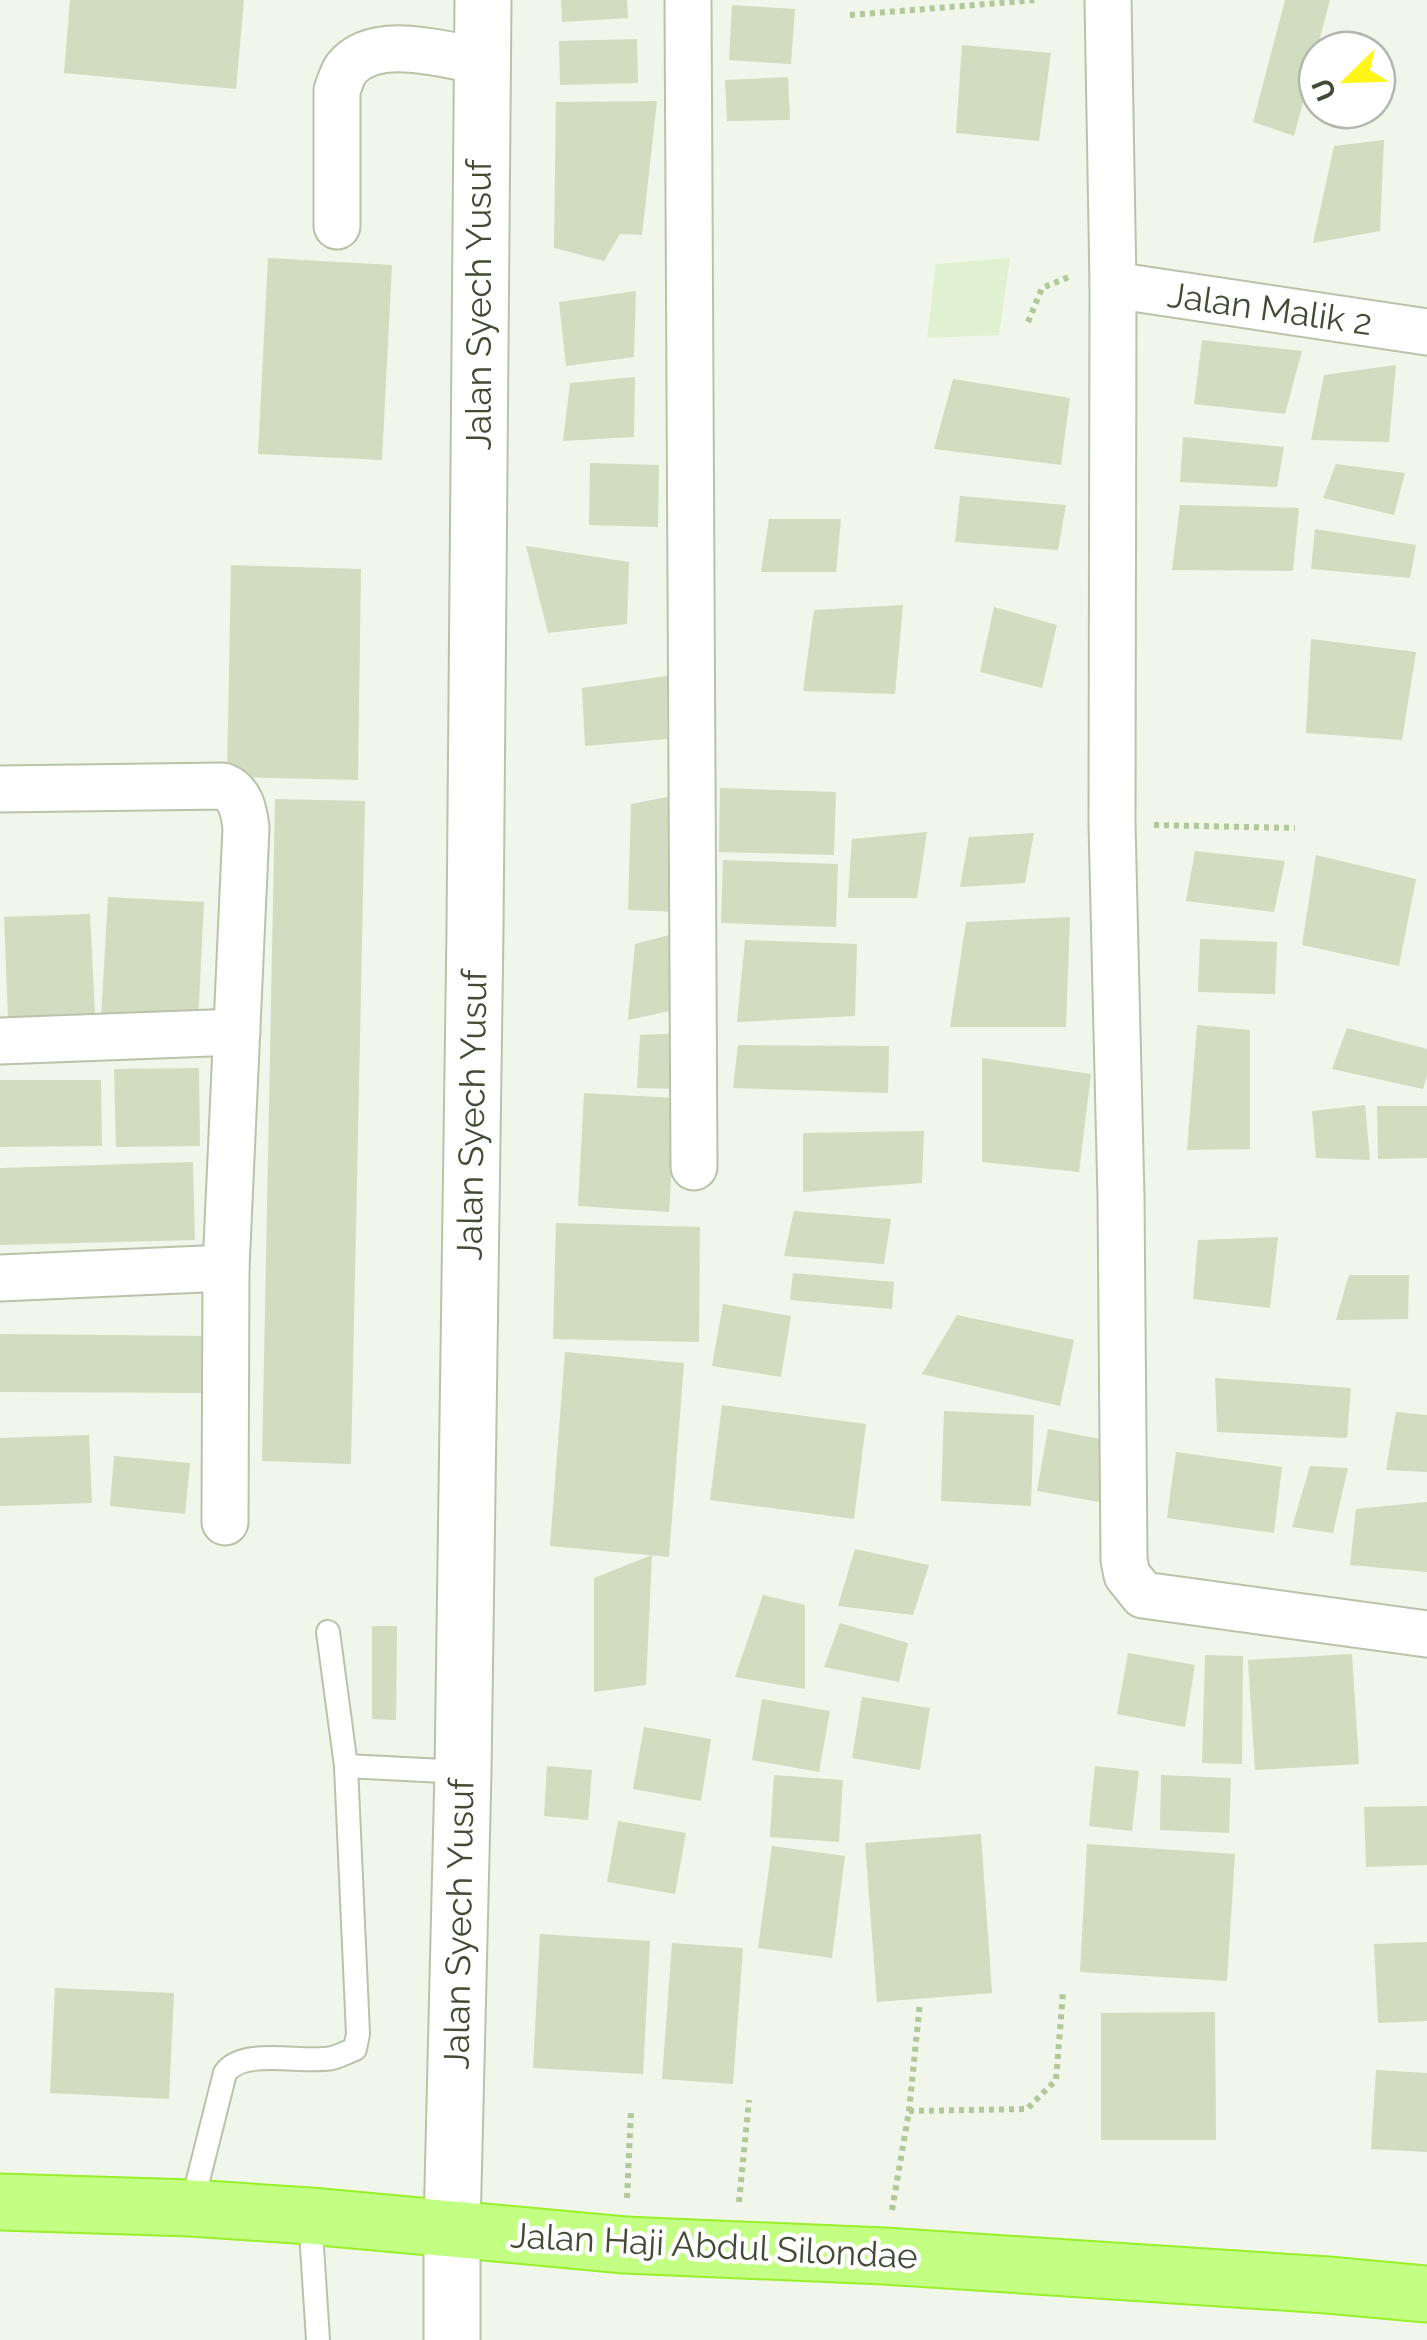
<svg xmlns="http://www.w3.org/2000/svg" width="1427" height="2340" font-family="Raleway,sans-serif">
	<style>
		.education { fill: #e0f1d2 }
		.building { fill: #d1dcc0 }
		.lines { fill: none; stroke-linecap: round; stroke-linejoin: round }
		.service-casing { stroke: #b8c3aa; stroke-width: 26 }
		.minor-casing { stroke: #b8c3aa; stroke-width: 49 }
		.tertiary-casing { stroke: #b8c3aa; stroke-width: 59 }
		.trunk-casing { stroke: #99ef2a; stroke-width: 59 }
		.path { stroke: #b2c79a; stroke-width: 6; stroke-dasharray: 5 5; stroke-linecap: butt }
		.service { stroke: #fff; stroke-width: 22 }
		.minor { stroke: #fff; stroke-width: 45 }
		.tertiary { stroke: #fff; stroke-width: 55 }
		.trunk { stroke: #c2ff82; stroke-width: 55 }
		.labels { text-anchor: middle; stroke-width: 9; stroke-linejoin: round; paint-order: stroke }
		.street-label { font-size: 35px; fill: #434b36; stroke: #fff }
	</style>
	<rect width="100%" height="100%" fill="#f0f6e9"/>
	<!-- education -->
	<polygon class="education" points="1010,258 999,335 927,338 936,264"/>
	<!-- building -->
	<g class="building">
		<polygon points="70,0 244,0 236,89 64,73"/>
		<polygon points="561,0 627,0 628,18 562,22"/>
		<polygon points="1285,0 1330,0 1294,136 1253,122"/>
		<polygon points="732,5 795,9 791,64 729,60"/>
		<polygon points="637,39 638,83 560,85 559,41"/>
		<polygon points="962,45 1051,53 1039,141 956,133"/>
		<polygon points="788,77 790,120 727,121 725,80"/>
		<polygon points="657,101 642,235 620,234 604,261 554,248 556,102"/>
		<polygon points="1384,140 1380,231 1313,243 1334,146"/>
		<polygon points="268,258 392,265 382,460 258,454"/>
		<polygon points="636,291 634,357 566,366 559,302"/>
		<polygon points="1202,340 1302,351 1285,414 1194,404"/>
		<polygon points="1396,365 1389,442 1311,440 1324,375"/>
		<polygon points="635,377 634,437 563,441 570,383"/>
		<polygon points="953,379 1070,398 1061,465 934,449"/>
		<polygon points="1183,437 1284,447 1277,487 1180,482"/>
		<polygon points="590,463 659,465 658,527 589,525"/>
		<polygon points="1336,464 1405,473 1394,515 1323,498"/>
		<polygon points="960,496 1066,505 1058,550 955,542"/>
		<polygon points="1180,505 1299,508 1293,571 1172,570"/>
		<polygon points="769,519 841,519 836,572 761,572"/>
		<polygon points="1315,529 1416,545 1410,578 1311,569"/>
		<polygon points="526,546 629,562 627,624 548,633"/>
		<polygon points="231,565 361,569 358,780 227,777"/>
		<polygon points="903,605 895,694 803,691 814,610"/>
		<polygon points="994,607 1057,625 1042,688 980,672"/>
		<polygon points="1311,639 1416,652 1402,740 1306,733"/>
		<polygon points="667,676 667,739 585,746 582,688"/>
		<polygon points="720,788 836,792 834,855 719,852"/>
		<polygon points="672,796 680,912 628,910 631,804"/>
		<polygon points="275,799 365,801 351,1464 262,1461"/>
		<polygon points="927,832 917,898 848,898 852,839"/>
		<polygon points="1034,833 1025,883 960,887 969,837"/>
		<polygon points="1195,851 1285,861 1274,912 1186,901"/>
		<polygon points="1316,855 1416,879 1399,966 1302,945"/>
		<polygon points="723,860 838,864 836,927 721,923"/>
		<polygon points="108,897 204,902 198,1023 101,1018"/>
		<polygon points="90,914 95,1013 8,1017 4,917"/>
		<polygon points="1070,917 1066,1027 950,1027 966,922"/>
		<polygon points="680,932 679,1009 628,1020 635,944"/>
		<polygon points="1200,939 1277,942 1275,994 1198,992"/>
		<polygon points="745,940 857,944 855,1016 737,1022"/>
		<polygon points="1197,1025 1250,1030 1250,1149 1187,1150"/>
		<polygon points="1347,1028 1427,1049 1427,1076 1423,1089 1332,1069"/>
		<polygon points="685,1033 685,1089 637,1088 640,1035"/>
		<polygon points="738,1045 889,1046 888,1093 733,1088"/>
		<polygon points="982,1058 1091,1074 1079,1172 982,1162"/>
		<polygon points="199,1068 200,1146 116,1147 114,1069"/>
		<polygon points="0,1080 101,1080 102,1146 0,1147"/>
		<polygon points="584,1093 676,1098 669,1212 578,1206"/>
		<polygon points="1365,1105 1370,1160 1316,1158 1312,1111"/>
		<polygon points="1377,1106 1427,1106 1427,1158 1378,1159"/>
		<polygon points="924,1131 922,1183 803,1192 803,1133"/>
		<polygon points="193,1162 195,1240 0,1245 0,1168"/>
		<polygon points="794,1211 891,1219 884,1264 784,1256"/>
		<polygon points="556,1223 700,1227 699,1342 553,1339"/>
		<polygon points="1278,1237 1270,1308 1193,1299 1198,1240"/>
		<polygon points="793,1273 894,1282 892,1309 790,1300"/>
		<polygon points="1349,1275 1409,1275 1408,1319 1336,1320"/>
		<polygon points="723,1304 791,1316 781,1377 712,1366"/>
		<polygon points="957,1315 1074,1340 1060,1406 922,1374"/>
		<polygon points="0,1334 213,1336 212,1393 0,1392"/>
		<polygon points="565,1352 684,1363 669,1557 550,1546"/>
		<polygon points="1215,1378 1351,1388 1347,1438 1217,1432"/>
		<polygon points="722,1405 866,1424 854,1519 710,1500"/>
		<polygon points="944,1411 1034,1415 1031,1506 941,1501"/>
		<polygon points="1396,1412 1427,1415 1427,1472 1386,1470"/>
		<polygon points="1048,1429 1116,1442 1105,1503 1037,1491"/>
		<polygon points="89,1435 92,1503 0,1506 0,1438"/>
		<polygon points="1176,1452 1282,1467 1274,1533 1167,1518"/>
		<polygon points="114,1456 190,1463 185,1514 110,1506"/>
		<polygon points="1310,1466 1348,1468 1333,1533 1292,1527"/>
		<polygon points="1427,1502 1427,1572 1350,1565 1356,1509"/>
		<polygon points="855,1549 929,1565 913,1615 838,1606"/>
		<polygon points="652,1555 646,1685 594,1692 594,1578"/>
		<polygon points="763,1595 805,1605 805,1689 735,1677"/>
		<polygon points="840,1623 908,1643 899,1682 824,1667"/>
		<polygon points="372,1626 397,1626 396,1720 372,1719"/>
		<polygon points="1128,1653 1195,1665 1185,1727 1117,1714"/>
		<polygon points="1352,1654 1359,1764 1255,1770 1248,1660"/>
		<polygon points="1205,1655 1243,1656 1242,1764 1202,1763"/>
		<polygon points="862,1697 930,1708 920,1770 852,1758"/>
		<polygon points="762,1699 830,1711 819,1772 752,1760"/>
		<polygon points="644,1727 711,1739 701,1801 633,1789"/>
		<polygon points="547,1766 592,1770 588,1820 544,1816"/>
		<polygon points="1095,1766 1139,1771 1132,1831 1089,1826"/>
		<polygon points="774,1775 843,1780 839,1842 770,1837"/>
		<polygon points="1161,1775 1231,1778 1229,1833 1160,1830"/>
		<polygon points="1427,1806 1427,1865 1366,1867 1364,1807"/>
		<polygon points="618,1821 686,1833 675,1894 607,1882"/>
		<polygon points="981,1834 992,1993 877,2002 865,1843"/>
		<polygon points="1087,1844 1235,1854 1227,1981 1080,1972"/>
		<polygon points="772,1846 845,1856 832,1958 758,1948"/>
		<polygon points="540,1934 650,1941 643,2074 533,2068"/>
		<polygon points="1427,1942 1427,2021 1378,2023 1374,1944"/>
		<polygon points="672,1943 743,1948 733,2084 662,2079"/>
		<polygon points="55,1988 174,1993 169,2099 50,2093"/>
		<polygon points="1215,2012 1216,2140 1101,2140 1101,2013"/>
		<polygon points="1376,2070 1427,2073 1427,2152 1371,2149"/>
	</g>
	<g class="lines">
		<!-- service casing -->
		<g class="service-casing">
			<g id="service">
				<polyline points="346,1766 463,1772"/>
				<path d="M191,2208L225,2073C243,2047 303,2064 332,2058C340,2056 347,2052 355,2049L358,2034L346,1766L328,1632"/>
				<polyline points="310,2216 318,2340"/>
			</g>
		</g>
		<!-- minor casing -->
		<g class="minor-casing">
			<g id="minor">
				<polyline points="688,0 694,1167"/>
				<polyline points="1108,0 1113,285 1112,824 1121,1197 1124,1560 1127,1575 1143,1595 1427,1634"/>
				<path d="M337,226V90C340,84 342,74 346,69C375,33 443,55 481,61"/>
				<polyline points="1113,285 1427,332"/>
				<path d="M0,789L223,786C241,793 244,811 246,828L226,1268L225,1522"/>
				<polyline points="0,1041 237,1032"/>
				<polyline points="0,1278 226,1268"/>
			</g>
		</g>
		<!-- tertiary casing -->
		<g class="tertiary-casing">
			<polyline id="tertiary" points="452,2340 452,2229 463,1772 475,930 483,0"/>
		</g>
		<!-- trunk casing -->
		<g class="trunk-casing">
			<polyline id="trunk" points="0,2202 191,2208 310,2216 625,2245 884,2256 1328,2285 1427,2294"/>
		</g>
		<!-- path -->
		<g class="path">
			<polyline points="850,15 1037,0"/>
			<polyline points="1028,322 1042,288 1071,276"/>
			<polyline points="1154,825 1295,828"/>
			<polyline points="909,2111 1027,2109 1056,2080 1063,1992"/>
			<polyline points="627,2198 631,2111"/>
			<polyline points="739,2202 749,2100"/>
			<polyline points="892,2210 909,2111 920,2002"/>
		</g>
		<!-- service -->
		<use href="#service" class="service"/>
		<!-- minor -->
		<use href="#minor" class="minor"/>
		<!-- tertiary -->
		<use href="#tertiary" class="tertiary"/>
		<!-- trunk -->
		<use href="#trunk" class="trunk"/>
	</g>
	<g class="labels">
		<!-- street labels -->
		<g class="street-label">
			<text transform="translate(479 305) rotate(-90)" y="12">Jalan Syech Yusuf</text>
			<text transform="translate(1270 309) rotate(8)" y="12">Jalan Malik 2</text>
			<text transform="translate(472 1115) rotate(-89)" y="12">Jalan Syech Yusuf</text>
			<text transform="translate(459 1924) rotate(-89)" y="12">Jalan Syech Yusuf</text>
			<text transform="translate(714 2246) rotate(3)" y="12">Jalan Haji Abdul Silondae</text>
		</g>
	</g>
	<!-- north arrow -->
	<g transform="translate(1347 80) rotate(247)"><circle r="48" fill="#ffffff" stroke="#b4b7af" stroke-width="2.5"/>
	<path d="M0-8L18 38L0 25L-18 38Z" fill="#fff517"/>
	<text y="-15" font-size="28" font-weight="bold" text-anchor="middle" fill="#434b36">U</text>
	</g>
</svg>
